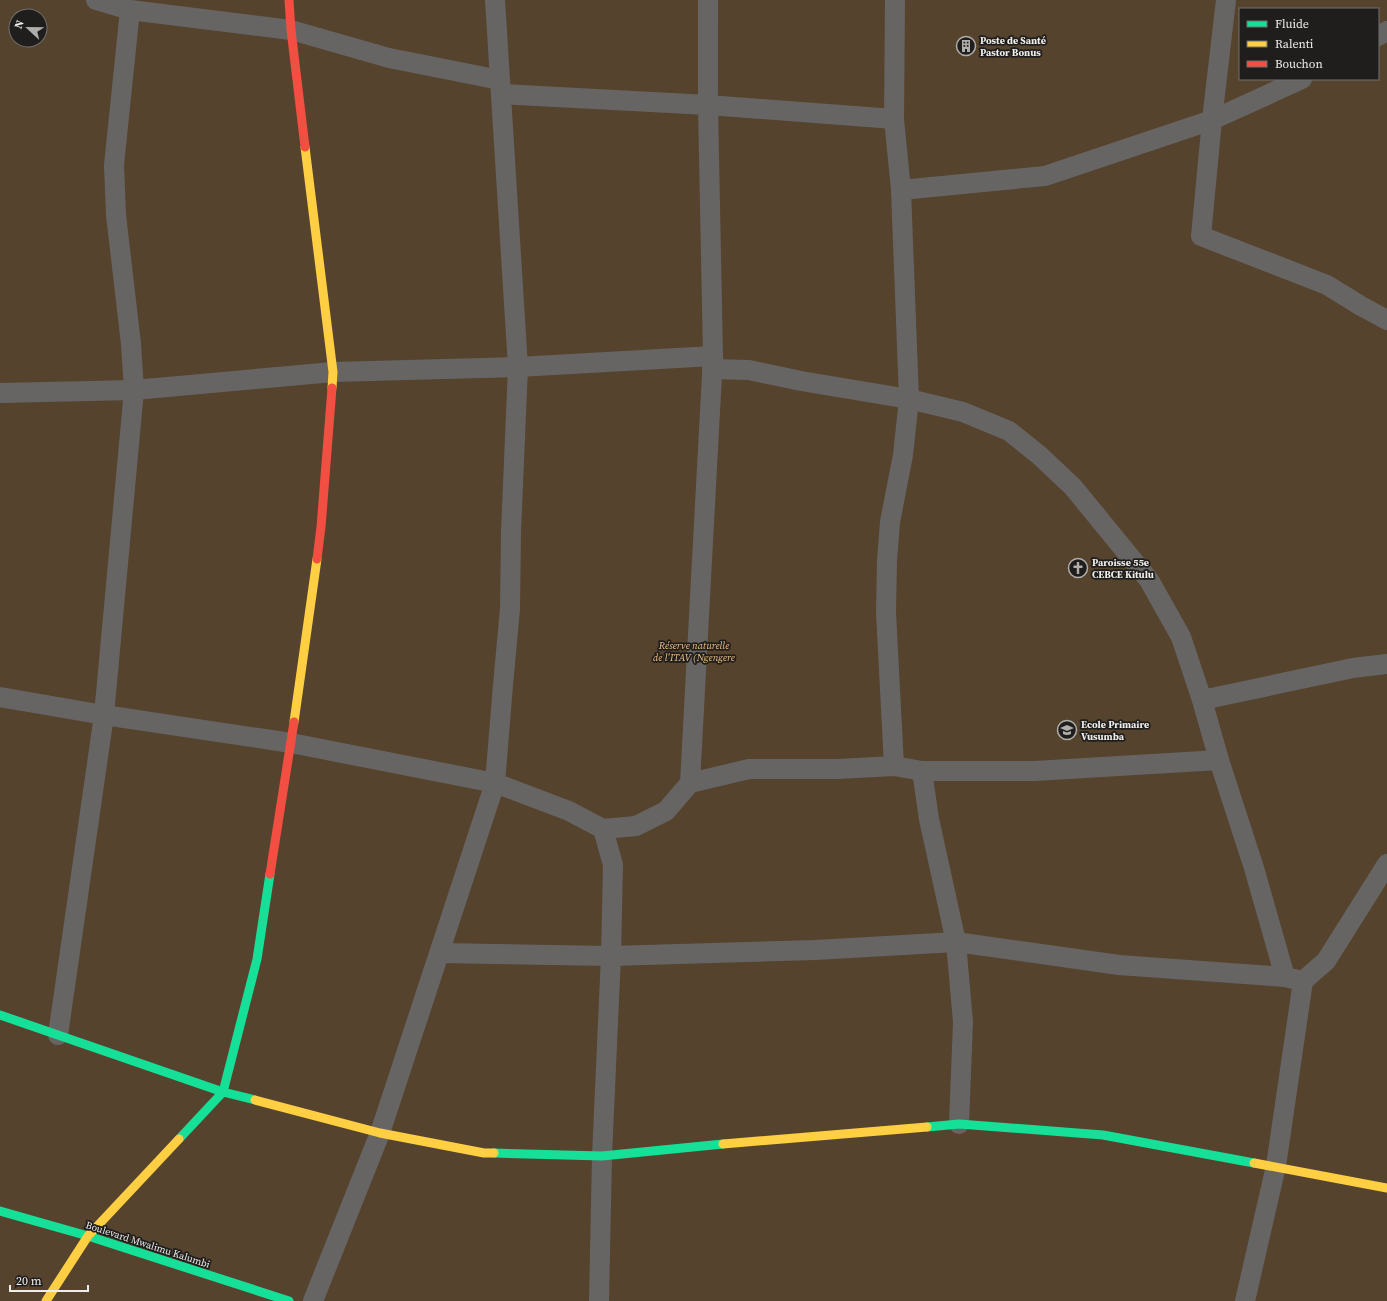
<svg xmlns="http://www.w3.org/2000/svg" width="1387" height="1301" font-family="'Source Serif 4',serif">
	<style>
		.green { fill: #55432d; fill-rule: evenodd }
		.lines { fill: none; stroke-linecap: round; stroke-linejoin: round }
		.street { stroke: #676564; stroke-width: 20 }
		.fast { stroke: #16e098; stroke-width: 9 }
		.slow { stroke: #ffcf43; stroke-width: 9 }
		.jam { stroke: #f24e42; stroke-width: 9 }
		.labels { text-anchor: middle; stroke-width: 3.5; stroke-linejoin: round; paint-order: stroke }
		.poi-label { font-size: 10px; font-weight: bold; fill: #f0eeeb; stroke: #1f1e1c; text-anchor: start }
		.park-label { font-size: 10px; font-style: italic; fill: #efbe84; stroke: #1f1e1c }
		.street-label { font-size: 10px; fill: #f0eeeb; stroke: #1f1e1c }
	</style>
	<rect width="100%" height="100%" fill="#383634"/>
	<!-- green -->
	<path class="green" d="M0,0H1387V1301H0ZM1240,9H1378V79H1240ZM16,16H40V40H16Z"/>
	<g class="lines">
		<!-- street -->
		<g class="street">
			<polyline points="96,0 130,10 291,30 389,58 500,80"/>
			<polyline points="1226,0 1212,120 1201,236 1327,285 1361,306 1387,320"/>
			<polyline points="1378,36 1387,31"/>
			<polyline points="501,94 708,105 894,119"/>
			<polyline points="901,190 1045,176 1212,120 1302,79"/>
			<polyline points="712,369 749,370 801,381 909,399 963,412 1009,431 1039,455 1073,487 1149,580 1181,637 1202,700 1219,760 1254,868 1285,977 1303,981"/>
			<polyline points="0,393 134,390 333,372 518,367 713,356"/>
			<polyline points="0,697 104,715 291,743 495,783 569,811 603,829 613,865 611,956 602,1156 599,1301"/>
			<polyline points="1202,700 1353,668 1387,664"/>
			<polyline points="894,766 886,612 887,561 890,522 903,455 909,399 901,190 894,119 895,0"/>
			<polyline points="922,771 929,819 956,942 963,1022 959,1124"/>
			<polyline points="690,783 713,356 708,105 708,0"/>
			<polyline points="603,829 636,826 666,811 690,783 749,769 838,769 894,766 922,771 1035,771 1219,760"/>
			<polyline points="440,953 611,956 815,950 956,942 1119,965 1285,977"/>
			<polyline points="58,1035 104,715 134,390 131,344 116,215 114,165 130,10"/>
			<polyline points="313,1301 380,1133 495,783 503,685 510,609 511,532 518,367 495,0"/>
			<polyline points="1245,1301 1276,1166 1303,981 1326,961 1387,864"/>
		</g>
		<!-- fast -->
		<g class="fast">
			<polyline points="0,1015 223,1092 255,1100"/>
			<polyline points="927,1127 959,1124 1103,1135 1254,1163"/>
			<polyline points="179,1139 223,1092 257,959 270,874"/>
			<polyline points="494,1153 602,1156 723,1144"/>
			<polyline points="0,1211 88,1236 289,1301"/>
		</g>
		<!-- slow -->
		<g class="slow">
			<polyline points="305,147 333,372 332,388"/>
			<polyline points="294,722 317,559"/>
			<polyline points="255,1100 380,1133 484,1153 494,1153"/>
			<polyline points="723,1144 927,1127"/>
			<polyline points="1254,1163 1387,1188"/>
			<polyline points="46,1301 88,1236 179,1139"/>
		</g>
		<!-- jam -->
		<g class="jam">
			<polyline points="289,0 291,30 305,147"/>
			<polyline points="317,559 321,527 332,388"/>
			<polyline points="270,874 294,722"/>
		</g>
	</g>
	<!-- icons -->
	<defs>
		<g id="building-ring" transform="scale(1)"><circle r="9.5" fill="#1f1e1c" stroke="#b0aeab" stroke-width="1.5"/><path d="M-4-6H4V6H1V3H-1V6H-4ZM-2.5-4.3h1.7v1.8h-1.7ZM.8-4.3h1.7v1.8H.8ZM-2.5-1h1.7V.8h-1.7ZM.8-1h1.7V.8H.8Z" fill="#b0aeab"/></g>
		<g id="church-ring" transform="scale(1)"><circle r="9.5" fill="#1f1e1c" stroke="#b0aeab" stroke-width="1.5"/><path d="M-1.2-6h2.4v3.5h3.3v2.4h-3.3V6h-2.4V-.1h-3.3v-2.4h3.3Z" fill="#b0aeab"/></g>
		<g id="school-ring" transform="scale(1)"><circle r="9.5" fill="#1f1e1c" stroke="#b0aeab" stroke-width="1.5"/><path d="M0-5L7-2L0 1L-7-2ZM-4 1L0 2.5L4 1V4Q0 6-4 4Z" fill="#b0aeab"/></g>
	</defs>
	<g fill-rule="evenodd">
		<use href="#building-ring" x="966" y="46"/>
		<use href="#church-ring" x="1078" y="568"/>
		<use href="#school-ring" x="1067" y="730"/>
	</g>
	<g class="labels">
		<!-- poi labels -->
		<g class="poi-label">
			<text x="980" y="44">Poste de Santé<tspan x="980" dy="12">Pastor Bonus</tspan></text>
			<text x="1092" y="566">Paroisse 55e<tspan x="1092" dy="12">CEBCE Kitulu</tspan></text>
			<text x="1081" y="728">Ecole Primaire<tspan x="1081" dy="12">Vusumba</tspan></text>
		</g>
		<!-- park labels -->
		<g class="park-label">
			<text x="694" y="649">Réserve naturelle<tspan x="694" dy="12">de l'ITAV (Ngengere</tspan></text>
		</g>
		<!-- street labels -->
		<g class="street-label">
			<text transform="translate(148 1244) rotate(18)" y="4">Boulevard Mwalimu Kalumbi</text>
		</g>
	</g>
	<!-- legend -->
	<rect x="1239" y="8" width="140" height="72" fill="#1f1e1c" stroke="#73716f"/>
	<rect x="1247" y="21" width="20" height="6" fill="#16e098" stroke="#73716f"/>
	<text x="1275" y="28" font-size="12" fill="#f0eeeb">Fluide</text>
	<rect x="1247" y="41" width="20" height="6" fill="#ffcf43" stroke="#73716f"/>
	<text x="1275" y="48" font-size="12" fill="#f0eeeb">Ralenti</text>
	<rect x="1247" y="61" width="20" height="6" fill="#f24e42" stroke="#73716f"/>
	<text x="1275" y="68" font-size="12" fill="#f0eeeb">Bouchon</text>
	<!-- north arrow -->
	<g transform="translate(28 28) rotate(292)"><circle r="19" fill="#1f1e1c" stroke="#73716f"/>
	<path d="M0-3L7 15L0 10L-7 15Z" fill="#b0aeab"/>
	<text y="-6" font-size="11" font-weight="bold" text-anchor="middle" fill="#f0eeeb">N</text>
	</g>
	<!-- scale -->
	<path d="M10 1285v6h78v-6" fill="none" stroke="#f0eeeb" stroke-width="2"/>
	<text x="16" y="1285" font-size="12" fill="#f0eeeb" stroke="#1f1e1c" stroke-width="3" paint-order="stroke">20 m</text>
</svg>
